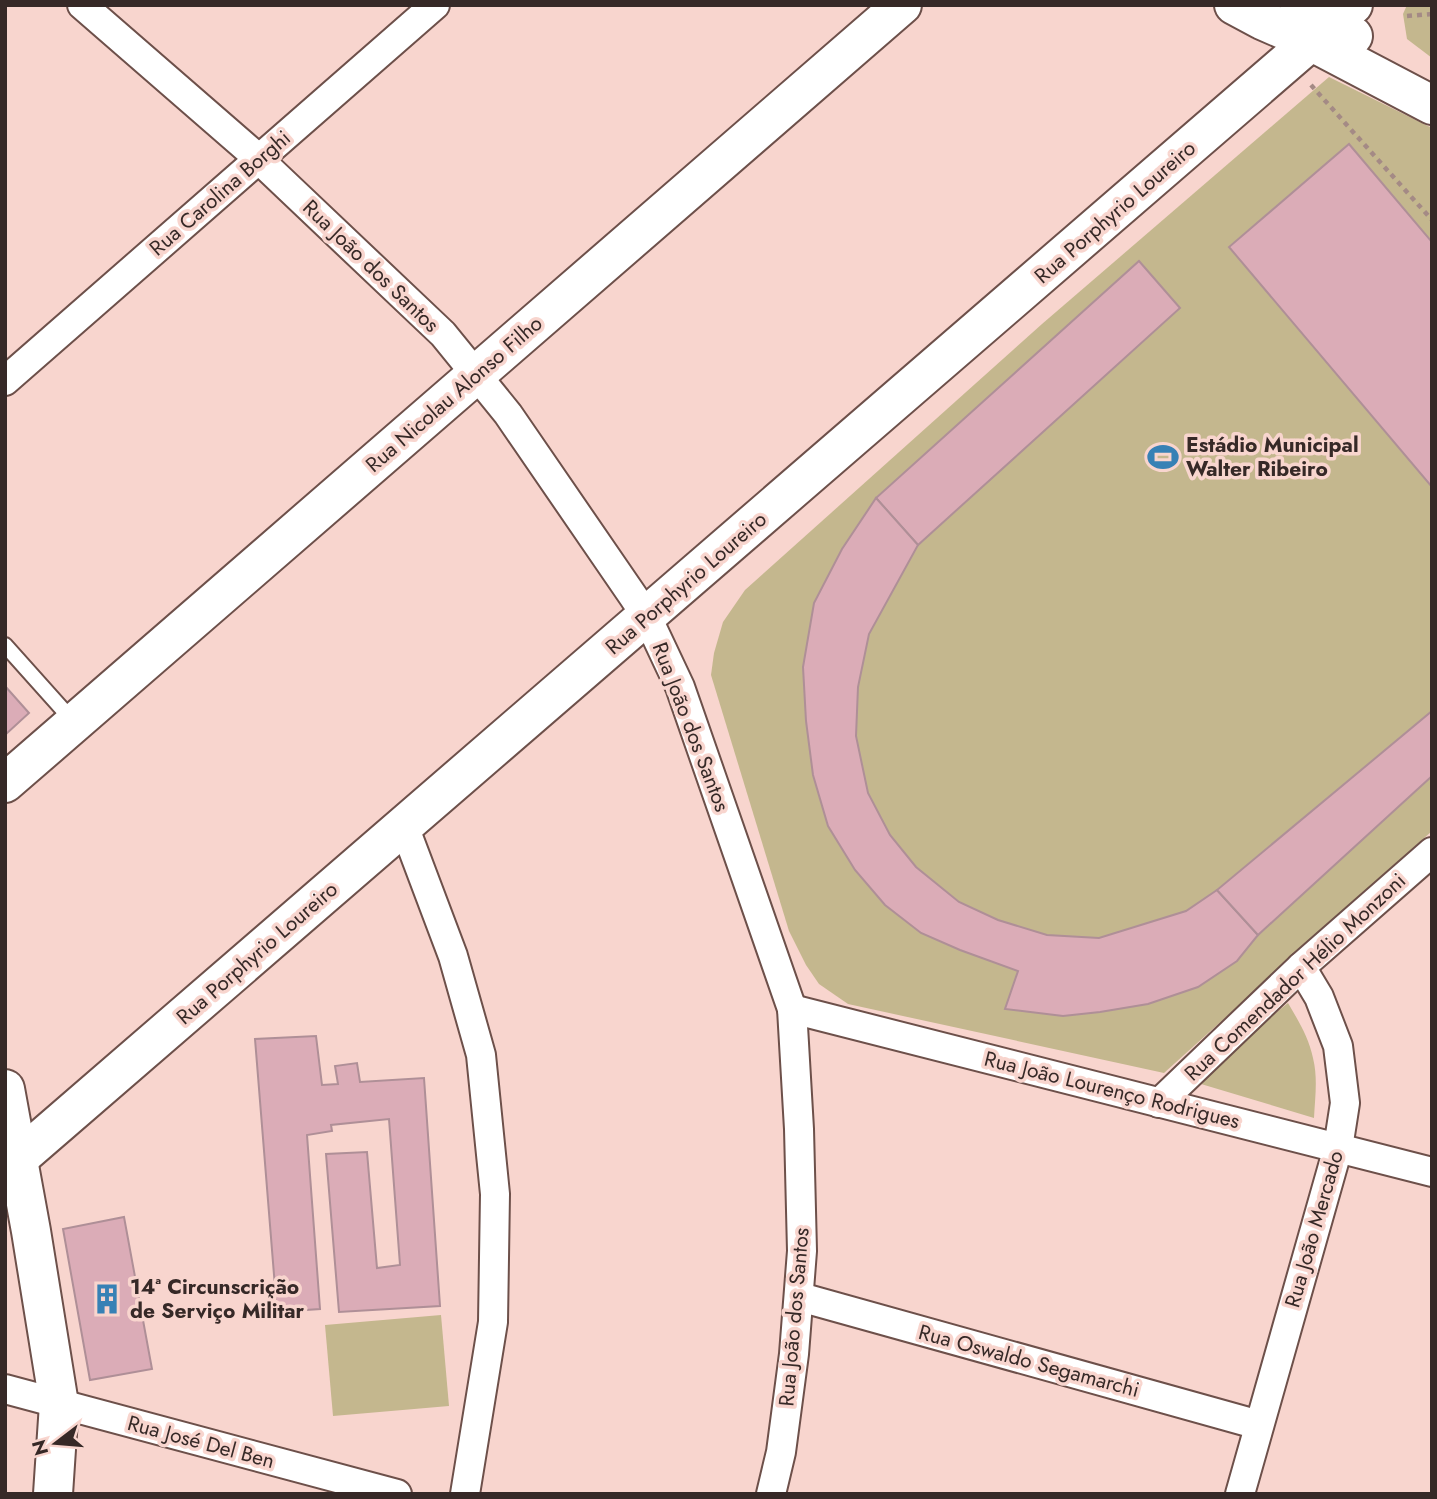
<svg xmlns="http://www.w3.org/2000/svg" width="1437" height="1499" font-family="Jost,sans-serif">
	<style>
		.green { fill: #c4b78e }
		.building { fill: #dbacb7; stroke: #af8f97; stroke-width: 2 }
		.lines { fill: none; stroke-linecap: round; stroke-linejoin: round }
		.lane-casing { stroke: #6d504a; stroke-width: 18 }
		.street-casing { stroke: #6d504a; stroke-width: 32 }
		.secondary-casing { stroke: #6d504a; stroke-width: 42 }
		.path { stroke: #a48a85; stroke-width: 4.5; stroke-dasharray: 5 5; stroke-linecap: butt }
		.lane { stroke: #fff; stroke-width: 14 }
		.street { stroke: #fff; stroke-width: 28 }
		.secondary { stroke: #fff; stroke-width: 38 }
		.labels { text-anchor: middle; stroke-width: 7; stroke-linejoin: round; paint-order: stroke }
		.street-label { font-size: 21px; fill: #362927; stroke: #f8d5ce }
		.poi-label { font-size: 21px; font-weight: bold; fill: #362927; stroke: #f8d5ce; text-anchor: start }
	</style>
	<rect width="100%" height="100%" fill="#f8d5ce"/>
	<!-- green -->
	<g class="green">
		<polygon points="1407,5 1432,5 1432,58 1407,39 1403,14"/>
		<polygon points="1329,77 1432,128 1432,831 1164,1073 848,1004 819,984 806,965 789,931 711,675 714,653 723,622 745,590 1042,324"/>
		<path d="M1288,1003C1298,1020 1309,1038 1313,1058C1318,1078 1315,1098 1314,1118L1191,1081Z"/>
		<polygon points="441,1315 449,1406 333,1416 325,1325"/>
	</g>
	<!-- building -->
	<g class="building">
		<polygon points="1349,144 1432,242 1432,487 1229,247"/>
		<polygon points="1139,261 1180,308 918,545 876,498"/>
		<polygon points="876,498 918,545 869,634 858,687 856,736 868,793 890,835 916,867 959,902 998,920 1047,935 1099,938 1186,911 1217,890 1258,935 1237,961 1198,987 1148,1004 1100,1012 1063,1016 1005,1009 1018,971 960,950 921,933 885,905 855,870 828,826 813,775 806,721 803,667 814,603 842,549"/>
		<polygon points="5,686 29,713 5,735"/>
		<polygon points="1432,711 1432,776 1258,935 1217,890"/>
		<polygon points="316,1036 322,1085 338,1084 335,1066 357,1063 360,1082 424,1078 440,1306 339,1312 326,1154 367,1152 377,1268 400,1265 389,1119 331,1125 332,1131 307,1135 320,1309 277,1312 255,1039"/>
		<polygon points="124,1217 152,1369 90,1380 63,1229"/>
	</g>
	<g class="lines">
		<!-- lane casing -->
		<g class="lane-casing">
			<polyline id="lane" points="5,645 73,721"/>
		</g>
		<!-- street casing -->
		<g class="street-casing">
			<g id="street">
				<polyline points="82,5 250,151 443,334 508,414 633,596 647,617 680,687 792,1009 799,1129 802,1251 794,1354 781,1452 771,1494"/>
				<polyline points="5,381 435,5"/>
				<polyline points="404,826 453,956 481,1055 495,1194 493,1322 465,1494"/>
				<polyline points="792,1009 1432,1172"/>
				<polyline points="1159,1103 1301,967 1432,852"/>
				<polyline points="800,1297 1259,1425"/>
				<polyline points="5,1389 397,1494"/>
				<polyline points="1240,1494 1338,1148 1345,1103 1338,1046 1319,997 1301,967"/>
			</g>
		</g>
		<!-- secondary casing -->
		<g class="secondary-casing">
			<g id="secondary">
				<polyline points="1234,5 1262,20 1312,42 1432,105"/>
				<polyline points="1299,5 1353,36"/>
				<polyline points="5,783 902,5"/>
				<polyline points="5,1089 31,1231 59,1404 53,1494"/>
				<polyline points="18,1159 1353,5"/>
			</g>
		</g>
		<!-- path -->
		<g class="path">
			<polyline points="1407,16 1432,14"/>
			<polyline points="1311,85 1432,220"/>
		</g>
		<!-- lane -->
		<use href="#lane" class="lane"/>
		<!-- street -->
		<use href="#street" class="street"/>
		<!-- secondary -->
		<use href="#secondary" class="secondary"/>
	</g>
	<!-- icons -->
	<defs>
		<g id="stadium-bare" transform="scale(2.415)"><path d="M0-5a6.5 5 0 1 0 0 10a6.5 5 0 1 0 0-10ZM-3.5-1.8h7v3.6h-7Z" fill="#3781b5" stroke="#f8d5ce" stroke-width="2.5" paint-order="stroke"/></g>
		<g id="building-bare" transform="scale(2.415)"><path d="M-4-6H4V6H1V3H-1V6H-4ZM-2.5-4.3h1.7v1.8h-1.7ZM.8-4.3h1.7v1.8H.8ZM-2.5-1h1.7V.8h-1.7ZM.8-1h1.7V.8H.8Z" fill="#3781b5" stroke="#f8d5ce" stroke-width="2.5" paint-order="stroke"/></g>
	</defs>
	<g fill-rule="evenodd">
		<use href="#stadium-bare" x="1163" y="457"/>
		<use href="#building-bare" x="107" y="1299"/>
	</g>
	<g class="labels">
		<!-- street labels -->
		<g class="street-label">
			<text transform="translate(220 193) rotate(-41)" y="7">Rua Carolina Borghi</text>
			<text transform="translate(1115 212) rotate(-41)" y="7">Rua Porphyrio Loureiro</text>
			<text transform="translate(371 266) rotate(44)" y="7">Rua João dos Santos</text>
			<text transform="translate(454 394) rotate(-41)" y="7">Rua Nicolau Alonso Filho</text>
			<text transform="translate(686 583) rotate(-41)" y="7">Rua Porphyrio Loureiro</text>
			<text transform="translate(691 727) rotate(69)" y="7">Rua João dos Santos</text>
			<text transform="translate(257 953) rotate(-41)" y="7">Rua Porphyrio Loureiro</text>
			<text transform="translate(1295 977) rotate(-43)" y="7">Rua Comendador Hélio Monzoni</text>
			<text transform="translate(1112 1090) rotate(14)" y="7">Rua João Lourenço Rodrigues</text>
			<text transform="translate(1314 1229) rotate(-74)" y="7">Rua João Mercado</text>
			<text transform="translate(794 1317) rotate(-85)" y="7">Rua João dos Santos</text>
			<text transform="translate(1029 1361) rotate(15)" y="7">Rua Oswaldo Segamarchi</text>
			<text transform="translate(201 1442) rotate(15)" y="7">Rua José Del Ben</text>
		</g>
		<!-- poi labels -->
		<g class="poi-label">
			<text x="1186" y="452">Estádio Municipal<tspan x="1186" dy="24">Walter Ribeiro</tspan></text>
			<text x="130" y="1294">14ª Circunscrição<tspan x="130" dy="24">de Serviço Militar</tspan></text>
		</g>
	</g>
	<!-- border -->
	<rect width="1437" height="1499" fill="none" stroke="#362927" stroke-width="14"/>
	<!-- north arrow -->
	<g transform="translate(56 1443) rotate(254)" stroke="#f8d5ce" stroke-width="5" paint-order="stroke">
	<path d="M0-5L12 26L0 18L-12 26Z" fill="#362927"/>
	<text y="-10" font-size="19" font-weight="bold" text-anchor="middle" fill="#362927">N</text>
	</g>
</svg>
